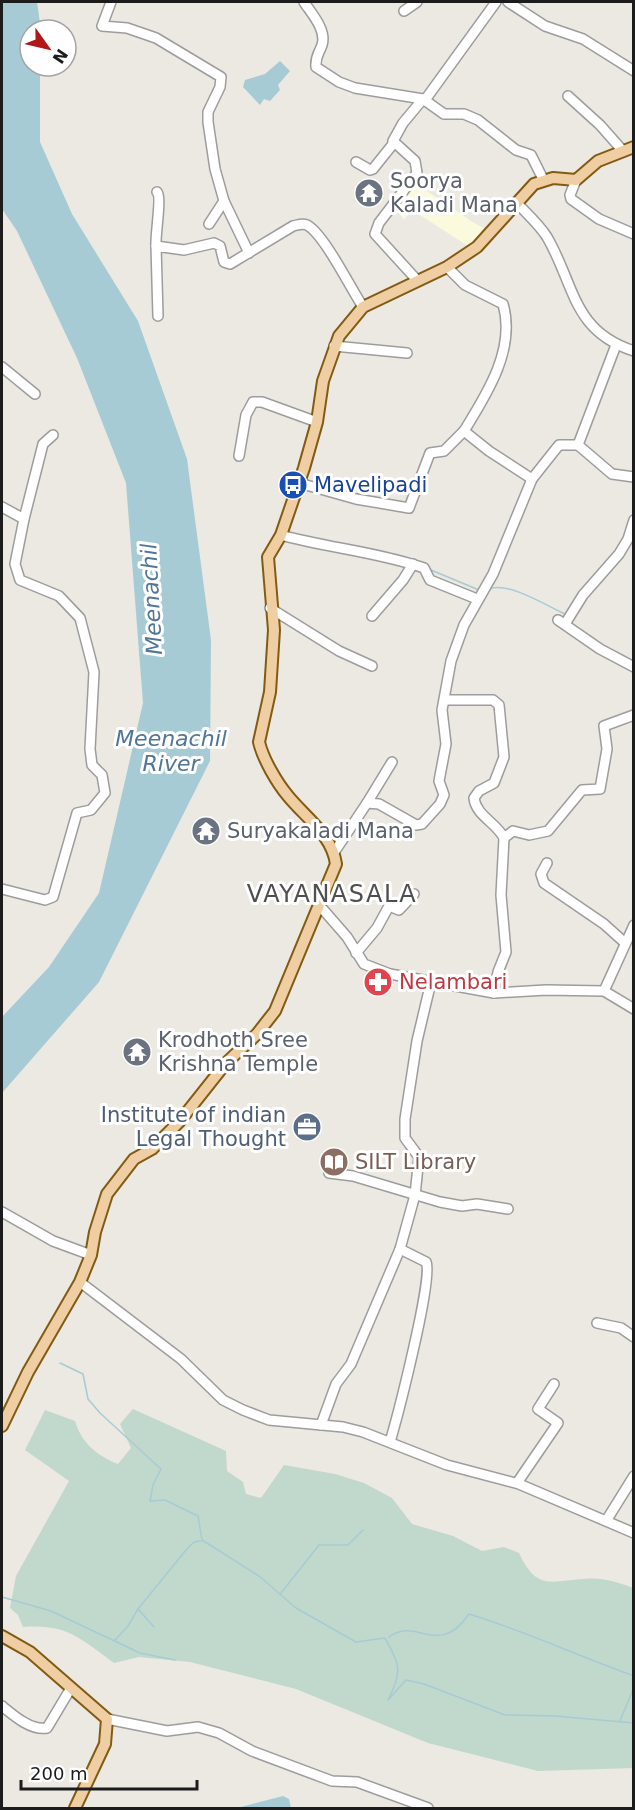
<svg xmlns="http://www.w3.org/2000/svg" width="635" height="1810" font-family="'DejaVu Sans',sans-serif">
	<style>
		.education { fill: #fbfadc }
		.wetland { fill: #c1d8cd }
		.water { fill: #a7cbd5 }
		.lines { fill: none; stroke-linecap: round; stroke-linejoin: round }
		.stream { stroke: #a7cbd5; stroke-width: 1.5 }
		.minor-casing { stroke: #9d9d9d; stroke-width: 12 }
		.major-casing { stroke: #825b11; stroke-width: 14 }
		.minor { stroke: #fff; stroke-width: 9 }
		.major { stroke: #f0cea3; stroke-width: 10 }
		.labels { text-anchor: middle; stroke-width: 6; stroke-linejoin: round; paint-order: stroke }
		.worship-label { font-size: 21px; fill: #5b616d; stroke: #fff; text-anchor: start }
		.transit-label { font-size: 21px; fill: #164399; stroke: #fff; text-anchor: start }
		.health-label { font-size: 21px; fill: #be3a42; stroke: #fff; text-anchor: start }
		.service-label { font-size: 21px; fill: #4e5e75; stroke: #fff; text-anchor: end }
		.education-label { font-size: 21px; fill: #785e54; stroke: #fff; text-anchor: start }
		.water-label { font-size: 22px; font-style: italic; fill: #517698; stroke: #fff }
		.quarter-label { font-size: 24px; letter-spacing: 1.5px; fill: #4f4f4f; stroke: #fff }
	</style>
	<rect width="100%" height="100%" fill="#ece8e2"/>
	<!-- education -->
	<polygon class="education" points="414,182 471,221 487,230 471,248 412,210 404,220 398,212 400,204"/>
	<!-- wetland -->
	<path class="wetland" d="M133,1409L226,1451L227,1471L243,1482L246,1494L261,1498L284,1465L335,1474L364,1483L392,1498L412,1524L453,1536L482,1551L504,1547L519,1553C537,1591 550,1581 584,1579C601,1577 617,1582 633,1588V1768L538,1771L428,1743L296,1689L190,1662L139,1657L114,1663C79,1638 68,1624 23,1627L18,1615L10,1608L16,1576L69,1481L25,1450L45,1410L75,1421C81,1442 97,1456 118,1464L131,1448L120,1424Z"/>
	<!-- water -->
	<g class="water">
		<polygon points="2,2 37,2 41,30 30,30 30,66 40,66 40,142 72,214 138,321 187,459 211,640 210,761 99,982 2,1093 2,1017 49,967 99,893 143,703 126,483 77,358 17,231 2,209"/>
		<polygon points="280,61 290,71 278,85 280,90 270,101 264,99 260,105 243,87 245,80 265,74"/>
		<polygon points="283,1796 289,1799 291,1808 237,1808"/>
	</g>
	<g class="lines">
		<!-- stream -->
		<g class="stream">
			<polyline points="431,570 479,590"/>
			<path d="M489,589C508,581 547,606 565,614"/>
			<path d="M60,1363L83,1374L88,1399L100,1413L161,1469L153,1485L150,1501L165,1500L198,1516L202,1540L259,1576L296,1608L356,1642L385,1638C400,1666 403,1671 388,1700L406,1680L424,1684L505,1715L555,1716L634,1723"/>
			<polyline points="281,1593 319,1545 348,1545 363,1530"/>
			<polyline points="2,1597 51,1611 140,1653 175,1660"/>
			<polyline points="154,1627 138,1609 186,1550 194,1542 201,1541"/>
			<path d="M389,1637C417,1616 438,1659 469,1614C525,1631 578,1656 634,1676"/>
			<polyline points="114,1641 128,1626 138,1609"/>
			<polyline points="620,1721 634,1687"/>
		</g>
		<!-- minor casing -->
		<g class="minor-casing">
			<g id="minor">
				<polyline points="111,2 102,26 127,28 156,38 221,77 220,87 208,112 208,122 215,169 224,201 209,224"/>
				<path d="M304,2C311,13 327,30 322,45C319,54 315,56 316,67L339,82L355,88L423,99L444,114H464L478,120L516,150L531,155L543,179"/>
				<polyline points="508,2 545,26 583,39 634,71"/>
				<polyline points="404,11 417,2"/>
				<polyline points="568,96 600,125 623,151"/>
				<polyline points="425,100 496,2"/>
				<polyline points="356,162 370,170 373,169 393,144"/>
				<polyline points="576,180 570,195 571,199 599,219 634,234"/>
				<polyline points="224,201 249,253"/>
				<path d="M516,202C526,213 539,224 547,237C575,285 572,331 634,351"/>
				<path d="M156,246C155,235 162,197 157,192"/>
				<path d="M447,267L465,285L503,304C516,349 487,394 464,431L489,451L532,479L559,445H578"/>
				<polyline points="416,279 375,234 379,223 417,173 415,161 393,141 403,123 423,99"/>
				<path d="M158,316L156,246L184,250L214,243L220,246L224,262L230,264L293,226C298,225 302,223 307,225C324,234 351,289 363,307"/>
				<polyline points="616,345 578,445 612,474 634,477"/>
				<polyline points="334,346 407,353"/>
				<polyline points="2,367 35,394"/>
				<polyline points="239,456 246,415 253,402 262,402 317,422"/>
				<polyline points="299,483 356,499 409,508 430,453 444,451 464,431"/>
				<polyline points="2,507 24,519 15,564 20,580 59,596 80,618 94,672 90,749 92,765 102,775 105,793 91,810 77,813 53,897 45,900 2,889"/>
				<polyline points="24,519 43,444 53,435"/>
				<path d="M281,535C328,548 378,552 424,568L430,580L477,599"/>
				<polyline points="270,608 339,651 372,666"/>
				<polyline points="372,616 403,580 413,564"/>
				<polyline points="558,620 600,649 634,667"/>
				<polyline points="565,624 583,595 619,554 628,539 634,520"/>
				<path d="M445,700H493L499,705L504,757L494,783L479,791L474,798C476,816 496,822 504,838L501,895L506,952L498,972L494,993"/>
				<polyline points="367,803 392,762"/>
				<polyline points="504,838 513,831 529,835 548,831 582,790 600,789 607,749 604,726 634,715"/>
				<polyline points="335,851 367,803 379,804 416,825 422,824 440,804 444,795 439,781 446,744 442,710 451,661 464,625 493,574 532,479"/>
				<polyline points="547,863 541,874 544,883 604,924 624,942"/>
				<polyline points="320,906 347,937 364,964 390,974 494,993 546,990 604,991 634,1009"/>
				<polyline points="356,953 377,928 389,906 399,910 414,894"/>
				<polyline points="604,991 634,925"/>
				<polyline points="329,1173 353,1176 440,1202 462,1206 477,1204 508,1209"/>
				<polyline points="2,1212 53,1241 91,1255"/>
				<polyline points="80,1282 181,1359 223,1400 243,1410 269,1420 343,1427 363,1432 447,1465 519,1484 634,1533"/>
				<polyline points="597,1323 621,1328 634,1337"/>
				<polyline points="321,1425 336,1384 351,1364 400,1249 415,1195 419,1157 405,1138 405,1119 417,1041 431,982"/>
				<path d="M390,1442C397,1418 434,1276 426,1262L400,1249"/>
				<polyline points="517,1483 558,1423 538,1409 554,1384"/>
				<polyline points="606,1521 634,1476"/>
				<path d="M2,1706C13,1715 31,1731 47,1728L71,1688"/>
				<polyline points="107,1719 167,1731 198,1727 219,1733 252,1751 332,1781 357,1782 428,1808"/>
			</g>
		</g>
		<!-- major casing -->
		<g class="major-casing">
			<g id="major">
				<path d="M2,1426L28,1372L80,1282L91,1255L95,1232L107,1194L134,1159L152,1149L180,1121L226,1063L257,1034L275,1011L336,864C332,835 306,818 288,796C277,783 263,759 259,742L270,692L274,630L268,557L281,535L304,468L317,422L323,381L339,336L363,307L447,267L477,247L534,184L553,178L576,180L598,161L634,147"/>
				<polyline points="2,1636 30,1652 107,1719 105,1744 75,1808"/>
			</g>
		</g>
		<!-- minor -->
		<use href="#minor" class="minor"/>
		<!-- major -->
		<use href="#major" class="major"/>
	</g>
	<!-- icons -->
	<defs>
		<g id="temple-disc" transform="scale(1.5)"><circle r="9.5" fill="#6b7280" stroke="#fff"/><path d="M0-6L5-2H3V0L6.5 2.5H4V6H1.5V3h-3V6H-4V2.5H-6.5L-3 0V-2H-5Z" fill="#fff"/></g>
		<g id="bus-disc" transform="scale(1.5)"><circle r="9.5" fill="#1a4fb4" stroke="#fff"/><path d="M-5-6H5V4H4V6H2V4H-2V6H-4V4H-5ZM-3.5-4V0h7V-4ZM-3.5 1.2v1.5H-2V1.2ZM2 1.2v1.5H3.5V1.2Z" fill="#fff"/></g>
		<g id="pharmacy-disc" transform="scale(1.5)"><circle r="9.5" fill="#e0444e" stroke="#fff"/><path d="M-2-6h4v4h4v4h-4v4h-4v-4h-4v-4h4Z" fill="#fff"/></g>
		<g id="office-disc" transform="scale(1.5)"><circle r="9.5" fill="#5c6f8a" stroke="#fff"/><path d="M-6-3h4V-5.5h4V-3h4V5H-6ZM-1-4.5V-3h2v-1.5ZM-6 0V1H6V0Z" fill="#fff"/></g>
		<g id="library-disc" transform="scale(1.5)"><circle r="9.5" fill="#8d6e63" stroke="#fff"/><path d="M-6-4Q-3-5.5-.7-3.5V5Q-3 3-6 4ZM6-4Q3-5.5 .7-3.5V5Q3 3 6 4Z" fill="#fff"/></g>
	</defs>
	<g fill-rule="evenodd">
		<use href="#temple-disc" x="369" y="193"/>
		<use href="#bus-disc" x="293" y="485"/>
		<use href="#temple-disc" x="206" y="831"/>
		<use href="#pharmacy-disc" x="378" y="982"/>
		<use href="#temple-disc" x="137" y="1052"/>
		<use href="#office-disc" x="307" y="1127"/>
		<use href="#library-disc" x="334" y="1162"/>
	</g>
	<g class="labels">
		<!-- worship labels -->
		<g class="worship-label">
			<text x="390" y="188">Soorya<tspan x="390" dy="24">Kaladi Mana</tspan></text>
			<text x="227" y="838">Suryakaladi Mana</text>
			<text x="158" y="1047">Krodhoth Sree<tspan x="158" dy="24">Krishna Temple</tspan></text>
		</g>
		<!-- transit labels -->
		<g class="transit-label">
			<text x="314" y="492">Mavelipadi</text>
		</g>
		<!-- health labels -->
		<g class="health-label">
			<text x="399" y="989">Nelambari</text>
		</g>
		<!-- service labels -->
		<g class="service-label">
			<text x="286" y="1122">Institute of indian<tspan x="286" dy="24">Legal Thought</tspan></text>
		</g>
		<!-- education labels -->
		<g class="education-label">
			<text x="355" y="1169">SILT Library</text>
		</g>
		<!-- water labels -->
		<g class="water-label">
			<text transform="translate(151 599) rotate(-93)" y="8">Meenachil</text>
			<text x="171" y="746">Meenachil<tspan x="171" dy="25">River</tspan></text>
		</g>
		<!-- quarter labels -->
		<g class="quarter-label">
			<text x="332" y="902">VAYANASALA</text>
		</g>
	</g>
	<!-- border -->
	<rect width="635" height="1810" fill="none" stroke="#1c1c1c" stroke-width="6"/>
	<!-- north arrow -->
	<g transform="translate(48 48) rotate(124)"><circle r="28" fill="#ffffff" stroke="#a4a4a4" stroke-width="1.5"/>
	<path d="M0-4.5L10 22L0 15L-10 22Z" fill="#b11619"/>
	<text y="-9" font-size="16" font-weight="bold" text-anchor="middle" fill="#1c1c1c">N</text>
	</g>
	<!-- scale -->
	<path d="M21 1780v9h176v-9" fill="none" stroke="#1c1c1c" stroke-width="3"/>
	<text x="30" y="1780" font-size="18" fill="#1c1c1c" stroke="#ffffff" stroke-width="4.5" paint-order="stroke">200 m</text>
</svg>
